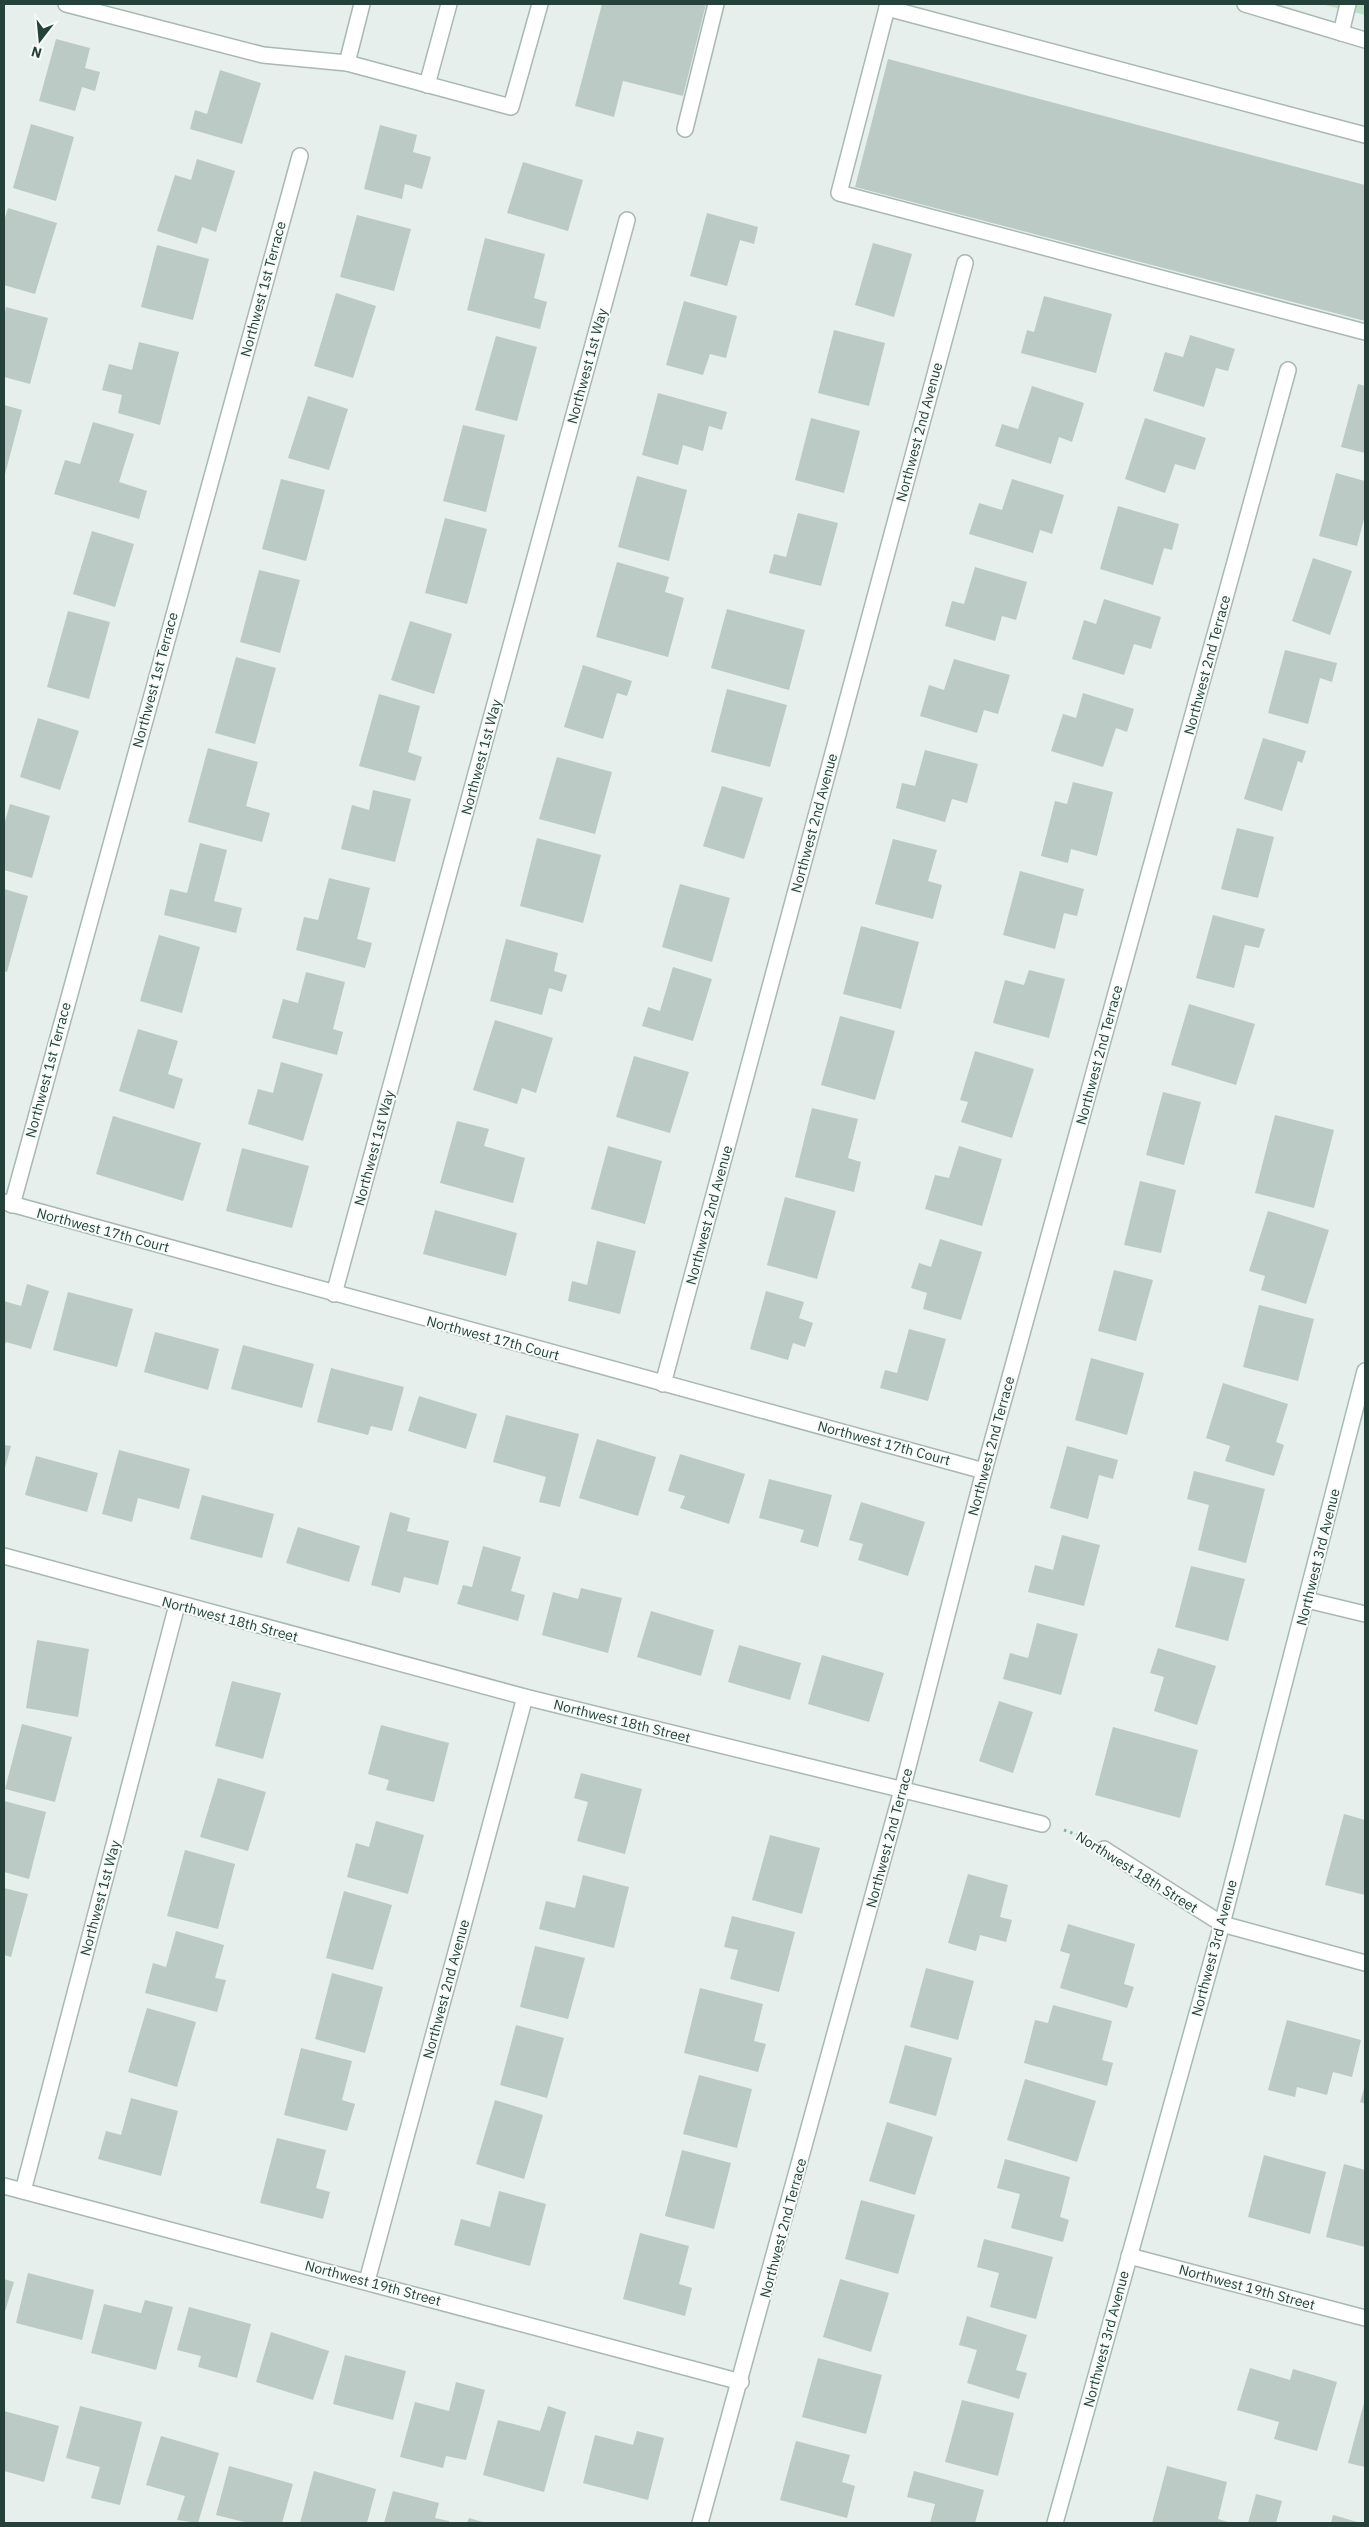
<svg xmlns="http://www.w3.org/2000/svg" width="1369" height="2527" font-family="'IBM Plex Sans',sans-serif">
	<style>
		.green { fill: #bfe0c8 }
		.building { fill: #bbcac4 }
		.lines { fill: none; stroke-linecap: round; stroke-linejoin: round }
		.lane-casing { stroke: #a8b8b2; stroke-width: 18 }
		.street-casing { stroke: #a8b8b2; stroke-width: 18 }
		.secondary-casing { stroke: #a4bbb3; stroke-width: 18 }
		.path { stroke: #86b3a5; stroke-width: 3; stroke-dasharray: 2.5 4; stroke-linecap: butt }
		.lane { stroke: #fff; stroke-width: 15 }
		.street { stroke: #fff; stroke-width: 15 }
		.secondary { stroke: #fff; stroke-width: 15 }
		.labels { text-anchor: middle; stroke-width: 4; stroke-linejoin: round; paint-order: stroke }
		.street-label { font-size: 14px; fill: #24423a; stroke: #f7fbf9 }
	</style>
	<rect width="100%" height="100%" fill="#e6efeb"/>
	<!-- green -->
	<polygon class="green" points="1321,4 1365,4 1365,15"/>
	<!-- building -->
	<g class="building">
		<polygon points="602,4 706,4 683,96 623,81 614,117 575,106"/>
		<polygon points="56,39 90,48 85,68 100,72 95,91 82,87 75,111 39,101"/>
		<polygon points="888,59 1365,185 1365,321 855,187"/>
		<polygon points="220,70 261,83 242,144 190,129 195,110 207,114"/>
		<polygon points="31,124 74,137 56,201 13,188"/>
		<polygon points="380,125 417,135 413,152 431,157 422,189 405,184 402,199 364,189"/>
		<polygon points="197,159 235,171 216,232 202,227 197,244 157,231 175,175 191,180"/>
		<polygon points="523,162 583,180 568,231 507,213"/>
		<polygon points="8,208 57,223 35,294 4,285 4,221"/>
		<polygon points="707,213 758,227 754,244 740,240 727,286 690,276"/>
		<polygon points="357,215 411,229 394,291 340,277"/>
		<polygon points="485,238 545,254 534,298 547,302 540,329 467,310"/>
		<polygon points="873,243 912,254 894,317 855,305"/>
		<polygon points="157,245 209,259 193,320 141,307"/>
		<polygon points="336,293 376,306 353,378 314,366"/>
		<polygon points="1044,296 1112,314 1096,373 1021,353 1027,330 1034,332"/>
		<polygon points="684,301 737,316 726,358 710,354 703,375 666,365"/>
		<polygon points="6,307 48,318 30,384 4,377 4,317"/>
		<polygon points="834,330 885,343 869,406 818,393"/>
		<polygon points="1190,335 1235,349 1228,371 1216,368 1204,407 1153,391 1165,352 1183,357"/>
		<polygon points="496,336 537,347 517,421 475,410"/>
		<polygon points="139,342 179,352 160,425 118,413 122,395 102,390 109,364 132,370"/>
		<polygon points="1358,384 1365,386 1365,453 1341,447"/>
		<polygon points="1032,386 1084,403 1072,442 1059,437 1051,464 995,446 1002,424 1018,429"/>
		<polygon points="658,393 727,412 722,430 709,426 703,451 683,445 678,465 642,455"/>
		<polygon points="308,396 348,409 329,470 288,458"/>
		<polygon points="4,405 22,410 4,478"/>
		<polygon points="811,418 860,431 844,493 795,480"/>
		<polygon points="1145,418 1206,438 1195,470 1175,464 1165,493 1125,479"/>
		<polygon points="93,422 134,434 119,482 147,491 139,519 54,494 65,460 80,464"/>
		<polygon points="463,425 505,435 486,512 443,501"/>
		<polygon points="1336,473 1365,481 1365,515 1357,546 1319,536"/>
		<polygon points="637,476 687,490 669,561 618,547"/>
		<polygon points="281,479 325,490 306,561 262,549"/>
		<polygon points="1012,479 1064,495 1052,534 1040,530 1033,553 969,534 979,503 1002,510"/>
		<polygon points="1118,506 1179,524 1172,550 1164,548 1153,585 1100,569"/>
		<polygon points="798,513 838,523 821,586 769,573 774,554 786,557"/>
		<polygon points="445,518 487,529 467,604 425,593"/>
		<polygon points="92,531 134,544 115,607 73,594"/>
		<polygon points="1313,558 1352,571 1330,635 1292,621"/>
		<polygon points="617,562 669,577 665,592 684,598 668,657 596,637"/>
		<polygon points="975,567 1027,582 1016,620 1002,616 995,641 945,626 952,601 964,604"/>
		<polygon points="259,570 300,580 280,653 240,642"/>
		<polygon points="1104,599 1161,617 1151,649 1134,644 1124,675 1072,659 1084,620 1096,624"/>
		<polygon points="727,609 805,630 789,690 711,668"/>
		<polygon points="68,611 110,622 89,699 47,687"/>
		<polygon points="410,621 452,634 434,694 391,680"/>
		<polygon points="1285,650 1337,663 1332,682 1320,678 1308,724 1268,713"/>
		<polygon points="236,657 276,668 255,744 215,733"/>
		<polygon points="954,659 1010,675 998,714 984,710 977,733 920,716 929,685 944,690"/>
		<polygon points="583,665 632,681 627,696 617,693 603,739 564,727"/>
		<polygon points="727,689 787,705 770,767 711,752"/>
		<polygon points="1083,693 1134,709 1127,732 1116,728 1103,767 1051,751 1063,714 1076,718"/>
		<polygon points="379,694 420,706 408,752 422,757 415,781 359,766"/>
		<polygon points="38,718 79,731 60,790 20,777"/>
		<polygon points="1263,738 1306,751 1302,763 1298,761 1282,811 1244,799"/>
		<polygon points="208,748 258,762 246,806 270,813 262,842 188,822"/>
		<polygon points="925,750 978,764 967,803 952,799 945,822 896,808 902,783 915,786"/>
		<polygon points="557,757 612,772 595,834 539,819"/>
		<polygon points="1073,782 1113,792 1097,856 1071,849 1068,863 1041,856 1055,801 1067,804"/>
		<polygon points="722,786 763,798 744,859 703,846"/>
		<polygon points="373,790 411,799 395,862 341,849 352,805 369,810"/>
		<polygon points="10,804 50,816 32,878 4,870 4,825"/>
		<polygon points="1237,828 1274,837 1258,898 1221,889"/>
		<polygon points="537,838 601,855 583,923 520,906"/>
		<polygon points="893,839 937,850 928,881 942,885 933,919 875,904"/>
		<polygon points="200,843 227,850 214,901 242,908 236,933 164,915 170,889 187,893"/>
		<polygon points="1020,871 1084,889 1077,916 1064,913 1055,949 1003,935"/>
		<polygon points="329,878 370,888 357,939 372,943 365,968 296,950 304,917 318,920"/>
		<polygon points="680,884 730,898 712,962 662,947"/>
		<polygon points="4,889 28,896 7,972 4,971"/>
		<polygon points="1213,915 1265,929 1259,948 1245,945 1234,988 1196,978"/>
		<polygon points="861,926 919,942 901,1009 843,994"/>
		<polygon points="159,935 200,947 182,1013 140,1001"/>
		<polygon points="506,939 558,953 554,971 567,975 562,992 549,988 542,1015 490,1001"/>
		<polygon points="673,967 712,979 693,1041 642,1026 648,1007 660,1011"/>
		<polygon points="1029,970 1065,979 1049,1038 993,1023 1005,980 1024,985"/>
		<polygon points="306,972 345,982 333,1029 343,1032 337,1055 272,1038 283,999 298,1003"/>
		<polygon points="1189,1004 1255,1024 1236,1085 1171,1065"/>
		<polygon points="840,1016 895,1031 875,1100 821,1085"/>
		<polygon points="495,1020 553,1038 536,1093 522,1088 517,1104 473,1090"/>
		<polygon points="138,1029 178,1041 168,1074 183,1079 174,1109 119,1091"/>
		<polygon points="975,1051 1034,1069 1012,1138 961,1122 968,1102 960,1100"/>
		<polygon points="634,1056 689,1072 670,1133 616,1117"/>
		<polygon points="281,1062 323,1074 303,1141 248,1124 258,1089 273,1093"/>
		<polygon points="1163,1092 1201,1102 1184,1165 1146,1155"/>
		<polygon points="812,1108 858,1119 848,1158 861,1162 854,1192 795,1177"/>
		<polygon points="1275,1115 1334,1130 1314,1208 1255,1193"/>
		<polygon points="113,1116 201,1143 183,1201 96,1174"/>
		<polygon points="457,1121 489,1129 484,1146 525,1158 513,1203 440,1183"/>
		<polygon points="608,1146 662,1161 645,1224 591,1209"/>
		<polygon points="959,1146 1002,1159 982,1226 925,1209 935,1175 949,1178"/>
		<polygon points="242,1148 309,1166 292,1228 226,1211"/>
		<polygon points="1140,1181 1176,1190 1161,1253 1124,1245"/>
		<polygon points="785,1197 836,1211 817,1279 767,1265"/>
		<polygon points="435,1210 517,1233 506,1276 423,1254"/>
		<polygon points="1268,1211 1329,1230 1306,1304 1261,1290 1265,1276 1249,1271"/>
		<polygon points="940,1239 982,1252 961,1320 923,1309 927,1293 911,1288 919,1263 931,1267"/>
		<polygon points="597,1241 636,1251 620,1314 568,1301 572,1281 587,1285"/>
		<polygon points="1114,1270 1153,1280 1136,1341 1098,1331"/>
		<polygon points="27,1284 49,1291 31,1349 6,1342 4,1348 4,1301 21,1306"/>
		<polygon points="766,1291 804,1302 799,1318 813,1323 805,1347 793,1343 788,1360 750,1349"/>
		<polygon points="68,1292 133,1309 117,1367 53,1350"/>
		<polygon points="1259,1305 1314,1319 1298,1381 1243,1367"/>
		<polygon points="909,1329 946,1339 928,1401 880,1388 885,1370 897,1373"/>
		<polygon points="155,1332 219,1349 208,1390 144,1372"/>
		<polygon points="243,1345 314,1364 302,1408 231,1389"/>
		<polygon points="1091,1358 1144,1373 1127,1435 1075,1420"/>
		<polygon points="331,1368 404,1387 392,1431 371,1426 368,1435 317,1422"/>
		<polygon points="1223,1383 1288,1404 1276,1442 1284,1445 1274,1476 1225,1461 1230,1446 1206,1438"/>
		<polygon points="419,1396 477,1414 466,1449 408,1431"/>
		<polygon points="506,1415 579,1434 560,1507 539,1502 546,1477 493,1462"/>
		<polygon points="597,1439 656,1457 638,1516 579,1498"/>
		<polygon points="4,1445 11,1446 4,1471"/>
		<polygon points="1067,1446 1118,1460 1113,1479 1099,1475 1088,1519 1050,1508"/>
		<polygon points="119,1450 190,1469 179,1509 138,1498 132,1522 102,1514"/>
		<polygon points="680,1454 745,1474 729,1524 680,1508 685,1496 668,1491"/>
		<polygon points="36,1456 98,1473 87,1512 25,1495"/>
		<polygon points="1194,1471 1265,1489 1246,1563 1198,1550 1209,1505 1187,1499"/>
		<polygon points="769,1479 832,1495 818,1547 800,1542 804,1530 759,1518"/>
		<polygon points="202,1495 274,1514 262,1558 190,1539"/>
		<polygon points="861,1502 925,1522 908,1576 858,1560 863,1544 849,1540"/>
		<polygon points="390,1512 410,1518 407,1531 449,1541 438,1585 404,1577 400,1593 371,1585"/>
		<polygon points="298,1527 360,1546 349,1582 286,1563"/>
		<polygon points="1062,1535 1100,1545 1084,1606 1028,1592 1035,1565 1053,1570"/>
		<polygon points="483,1546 521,1557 511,1591 525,1595 518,1621 457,1604 463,1585 472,1587"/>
		<polygon points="1191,1566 1245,1579 1228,1641 1175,1627"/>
		<polygon points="581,1588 622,1598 608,1653 542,1635 553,1592 578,1599"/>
		<polygon points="651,1611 714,1630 701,1676 637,1657"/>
		<polygon points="1037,1623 1078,1634 1061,1695 1003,1679 1010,1653 1028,1658"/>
		<polygon points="37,1640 89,1649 78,1717 26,1708"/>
		<polygon points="739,1645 801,1663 790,1700 728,1682"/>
		<polygon points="1158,1648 1216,1666 1197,1725 1154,1711 1164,1677 1150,1673"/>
		<polygon points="822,1655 884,1673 869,1722 808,1704"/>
		<polygon points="232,1681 281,1693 263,1759 215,1746"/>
		<polygon points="999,1701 1033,1712 1013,1773 979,1761"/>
		<polygon points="22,1724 72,1737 55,1802 5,1789"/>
		<polygon points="381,1725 449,1743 434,1802 386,1790 389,1780 368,1774"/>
		<polygon points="1113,1727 1198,1750 1180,1818 1095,1795"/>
		<polygon points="581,1773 642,1789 625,1854 577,1841 588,1802 574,1798"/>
		<polygon points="218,1778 266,1792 248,1851 200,1837"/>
		<polygon points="4,1801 46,1812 29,1879 4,1872"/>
		<polygon points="1344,1814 1365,1820 1365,1895 1325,1885"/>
		<polygon points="376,1821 424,1835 408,1894 347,1877 356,1843 369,1847"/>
		<polygon points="770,1835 820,1848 802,1914 752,1900"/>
		<polygon points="185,1850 235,1864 218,1929 167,1916"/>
		<polygon points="968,1874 1008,1885 1000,1917 1012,1920 1006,1942 980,1935 976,1951 948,1943"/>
		<polygon points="583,1875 629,1887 614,1948 539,1929 546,1901 575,1908"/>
		<polygon points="4,1888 28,1894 11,1957 4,1955"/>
		<polygon points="344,1891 392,1905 373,1970 326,1958"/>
		<polygon points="732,1916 795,1932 779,1992 730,1979 738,1950 724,1947"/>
		<polygon points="1068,1924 1135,1944 1124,1984 1134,1987 1127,2008 1060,1988 1070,1954 1060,1951"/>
		<polygon points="176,1931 224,1945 215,1978 226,1980 217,2012 145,1993 153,1963 166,1967"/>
		<polygon points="535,1946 585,1958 568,2019 520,2007"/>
		<polygon points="926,1968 974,1981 958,2040 910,2027"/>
		<polygon points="332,1973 383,1987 365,2053 315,2039"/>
		<polygon points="700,1988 763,2004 754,2041 766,2044 758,2072 684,2053"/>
		<polygon points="1053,2005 1112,2021 1102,2060 1113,2063 1107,2086 1024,2063 1035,2020 1048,2023"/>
		<polygon points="147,2008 196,2022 177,2087 128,2072"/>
		<polygon points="1287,2020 1361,2040 1352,2077 1333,2072 1327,2095 1297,2087 1295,2097 1268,2090"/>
		<polygon points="516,2025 564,2038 547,2098 500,2085"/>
		<polygon points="905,2045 952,2058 936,2116 889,2103"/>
		<polygon points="301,2048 352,2061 342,2100 355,2104 347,2131 284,2115"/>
		<polygon points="699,2075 752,2089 737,2148 683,2134"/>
		<polygon points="1025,2079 1096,2101 1077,2162 1007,2140"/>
		<polygon points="1365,2085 1365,2104 1360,2102"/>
		<polygon points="131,2098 178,2111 161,2176 98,2159 106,2131 121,2135"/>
		<polygon points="495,2100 543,2115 524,2179 476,2164"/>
		<polygon points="887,2122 933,2137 915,2195 869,2181"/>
		<polygon points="277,2138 326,2150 316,2188 330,2192 323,2219 260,2203"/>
		<polygon points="682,2150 731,2163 714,2229 665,2216"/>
		<polygon points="1264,2155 1326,2172 1310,2234 1248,2217"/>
		<polygon points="1005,2159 1070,2177 1060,2217 1069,2220 1063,2242 1011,2228 1020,2194 997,2188"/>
		<polygon points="1344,2164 1365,2170 1365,2247 1326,2237"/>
		<polygon points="499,2191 546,2204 530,2266 454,2245 461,2219 490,2227"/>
		<polygon points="861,2200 915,2215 898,2274 845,2259"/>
		<polygon points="640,2233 689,2246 679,2284 692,2288 685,2316 623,2299"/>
		<polygon points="984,2239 1053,2257 1036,2319 990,2307 999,2273 977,2267"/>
		<polygon points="28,2273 94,2290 82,2340 16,2323"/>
		<polygon points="4,2279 14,2282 4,2315"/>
		<polygon points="840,2279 889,2293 871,2352 823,2337"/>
		<polygon points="145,2300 173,2307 156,2370 91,2353 104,2304 141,2313"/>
		<polygon points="189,2307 251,2324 237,2378 198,2367 201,2356 177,2350"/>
		<polygon points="967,2316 1027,2335 1016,2370 1027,2373 1019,2399 967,2383 977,2350 959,2345"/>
		<polygon points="271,2332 329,2351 313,2400 256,2382"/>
		<polygon points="345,2355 406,2371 393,2420 333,2404"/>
		<polygon points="818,2358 882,2375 866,2434 802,2417"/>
		<polygon points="1250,2368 1290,2380 1293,2369 1337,2382 1317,2451 1274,2439 1279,2422 1237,2410"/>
		<polygon points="456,2382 485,2390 466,2460 446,2456 443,2468 400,2457 415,2402 449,2411"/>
		<polygon points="1365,2399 1365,2467 1348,2463"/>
		<polygon points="962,2400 1014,2413 998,2476 945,2462"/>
		<polygon points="80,2406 142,2422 120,2505 91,2498 100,2467 66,2458"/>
		<polygon points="548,2406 566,2412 544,2492 483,2475 498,2420 540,2431"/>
		<polygon points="4,2411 59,2426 44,2482 4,2471"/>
		<polygon points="637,2431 664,2438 648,2500 583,2483 595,2435 633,2445"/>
		<polygon points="161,2436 219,2453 198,2523 177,2520 185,2496 146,2485"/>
		<polygon points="796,2441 850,2455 842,2482 855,2486 847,2518 780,2500"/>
		<polygon points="229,2466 293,2484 282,2523 248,2523 216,2515"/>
		<polygon points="1167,2466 1227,2482 1218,2519 1231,2523 1152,2523"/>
		<polygon points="314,2471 376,2489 367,2523 300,2523"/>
		<polygon points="914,2471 984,2490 975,2523 930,2523 935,2504 907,2497"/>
		<polygon points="393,2491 439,2503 435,2518 449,2521 449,2523 384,2523"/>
		<polygon points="1256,2494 1282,2501 1276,2523 1248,2523"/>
		<polygon points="1333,2515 1361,2523 1331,2523"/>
		<polygon points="469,2518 486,2523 467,2523"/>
	</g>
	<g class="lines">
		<!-- lane casing -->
		<g class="lane-casing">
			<g id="lane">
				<polyline points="66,4 263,55 347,63"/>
				<polyline points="362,4 347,63 511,107 540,4"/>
				<polyline points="888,4 839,193 1365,332"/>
				<polyline points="887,8 1365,135"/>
				<polyline points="1341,33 1348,4"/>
				<polyline points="427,85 449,4"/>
				<polyline points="685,129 716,4"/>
			</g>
		</g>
		<!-- street casing -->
		<g class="street-casing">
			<g id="street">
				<polyline points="1245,4 1365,40"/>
				<polyline points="4,1202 984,1471"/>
				<polyline points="12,1205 300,156"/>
				<polyline points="334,1294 627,220"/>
				<polyline points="663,1384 965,263"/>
				<polyline points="4,1556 525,1697 1042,1824"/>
				<polyline points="1307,1600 1365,1614"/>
				<polyline points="1104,1849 1222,1924 1365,1963"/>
				<polyline points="4,2186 741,2382"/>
				<polyline points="23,2191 177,1605"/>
				<polyline points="1129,2256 1365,2318"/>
				<polyline points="367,2281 525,1697"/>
				<polyline points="700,2523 902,1790 984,1471 1288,370"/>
			</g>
		</g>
		<!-- secondary casing -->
		<g class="secondary-casing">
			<polyline id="secondary" points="1055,2523 1222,1924 1365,1371"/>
		</g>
		<!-- path -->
		<polyline class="path" points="1064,1830 1086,1838"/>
		<!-- lane -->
		<use href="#lane" class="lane"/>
		<!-- street -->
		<use href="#street" class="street"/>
		<!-- secondary -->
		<use href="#secondary" class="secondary"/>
	</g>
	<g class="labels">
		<!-- street labels -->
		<g class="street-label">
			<text transform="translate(263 289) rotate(-75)" y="5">Northwest 1st Terrace</text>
			<text transform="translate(587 366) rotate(-75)" y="5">Northwest 1st Way</text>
			<text transform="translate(919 432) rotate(-75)" y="5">Northwest 2nd Avenue</text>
			<text transform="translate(1207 665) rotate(-75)" y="5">Northwest 2nd Terrace</text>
			<text transform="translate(155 680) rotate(-75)" y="5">Northwest 1st Terrace</text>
			<text transform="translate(481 757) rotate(-75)" y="5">Northwest 1st Way</text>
			<text transform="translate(814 823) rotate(-75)" y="5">Northwest 2nd Avenue</text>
			<text transform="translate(1099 1055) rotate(-75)" y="5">Northwest 2nd Terrace</text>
			<text transform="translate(48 1070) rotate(-75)" y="5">Northwest 1st Terrace</text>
			<text transform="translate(374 1148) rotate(-75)" y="5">Northwest 1st Way</text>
			<text transform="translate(709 1215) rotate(-75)" y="5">Northwest 2nd Avenue</text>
			<text transform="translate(103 1230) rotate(15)" y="5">Northwest 17th Court</text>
			<text transform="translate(493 1338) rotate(15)" y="5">Northwest 17th Court</text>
			<text transform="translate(884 1443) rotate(15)" y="5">Northwest 17th Court</text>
			<text transform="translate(991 1446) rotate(-75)" y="5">Northwest 2nd Terrace</text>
			<text transform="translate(1318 1557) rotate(-76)" y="5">Northwest 3rd Avenue</text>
			<text transform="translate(230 1619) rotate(15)" y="5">Northwest 18th Street</text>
			<text transform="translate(622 1721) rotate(14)" y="5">Northwest 18th Street</text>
			<text transform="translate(889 1838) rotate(-75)" y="5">Northwest 2nd Terrace</text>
			<text transform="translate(1137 1872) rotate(32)" y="5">Northwest 18th Street</text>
			<text transform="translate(100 1898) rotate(-75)" y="5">Northwest 1st Way</text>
			<text transform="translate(1214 1948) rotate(-75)" y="5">Northwest 3rd Avenue</text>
			<text transform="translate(446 1989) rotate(-75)" y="5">Northwest 2nd Avenue</text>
			<text transform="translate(783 2228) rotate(-75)" y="5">Northwest 2nd Terrace</text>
			<text transform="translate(373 2283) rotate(15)" y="5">Northwest 19th Street</text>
			<text transform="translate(1247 2287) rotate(15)" y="5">Northwest 19th Street</text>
			<text transform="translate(1106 2339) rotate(-75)" y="5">Northwest 3rd Avenue</text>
		</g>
	</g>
	<!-- border -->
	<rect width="1369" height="2527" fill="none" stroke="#24423a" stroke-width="10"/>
	<!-- north arrow -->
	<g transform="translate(40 40) rotate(196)" stroke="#f7fbf9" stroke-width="4" paint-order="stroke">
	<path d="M0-4L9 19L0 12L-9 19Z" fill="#24423a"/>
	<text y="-8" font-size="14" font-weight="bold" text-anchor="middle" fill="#24423a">N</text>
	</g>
</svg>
